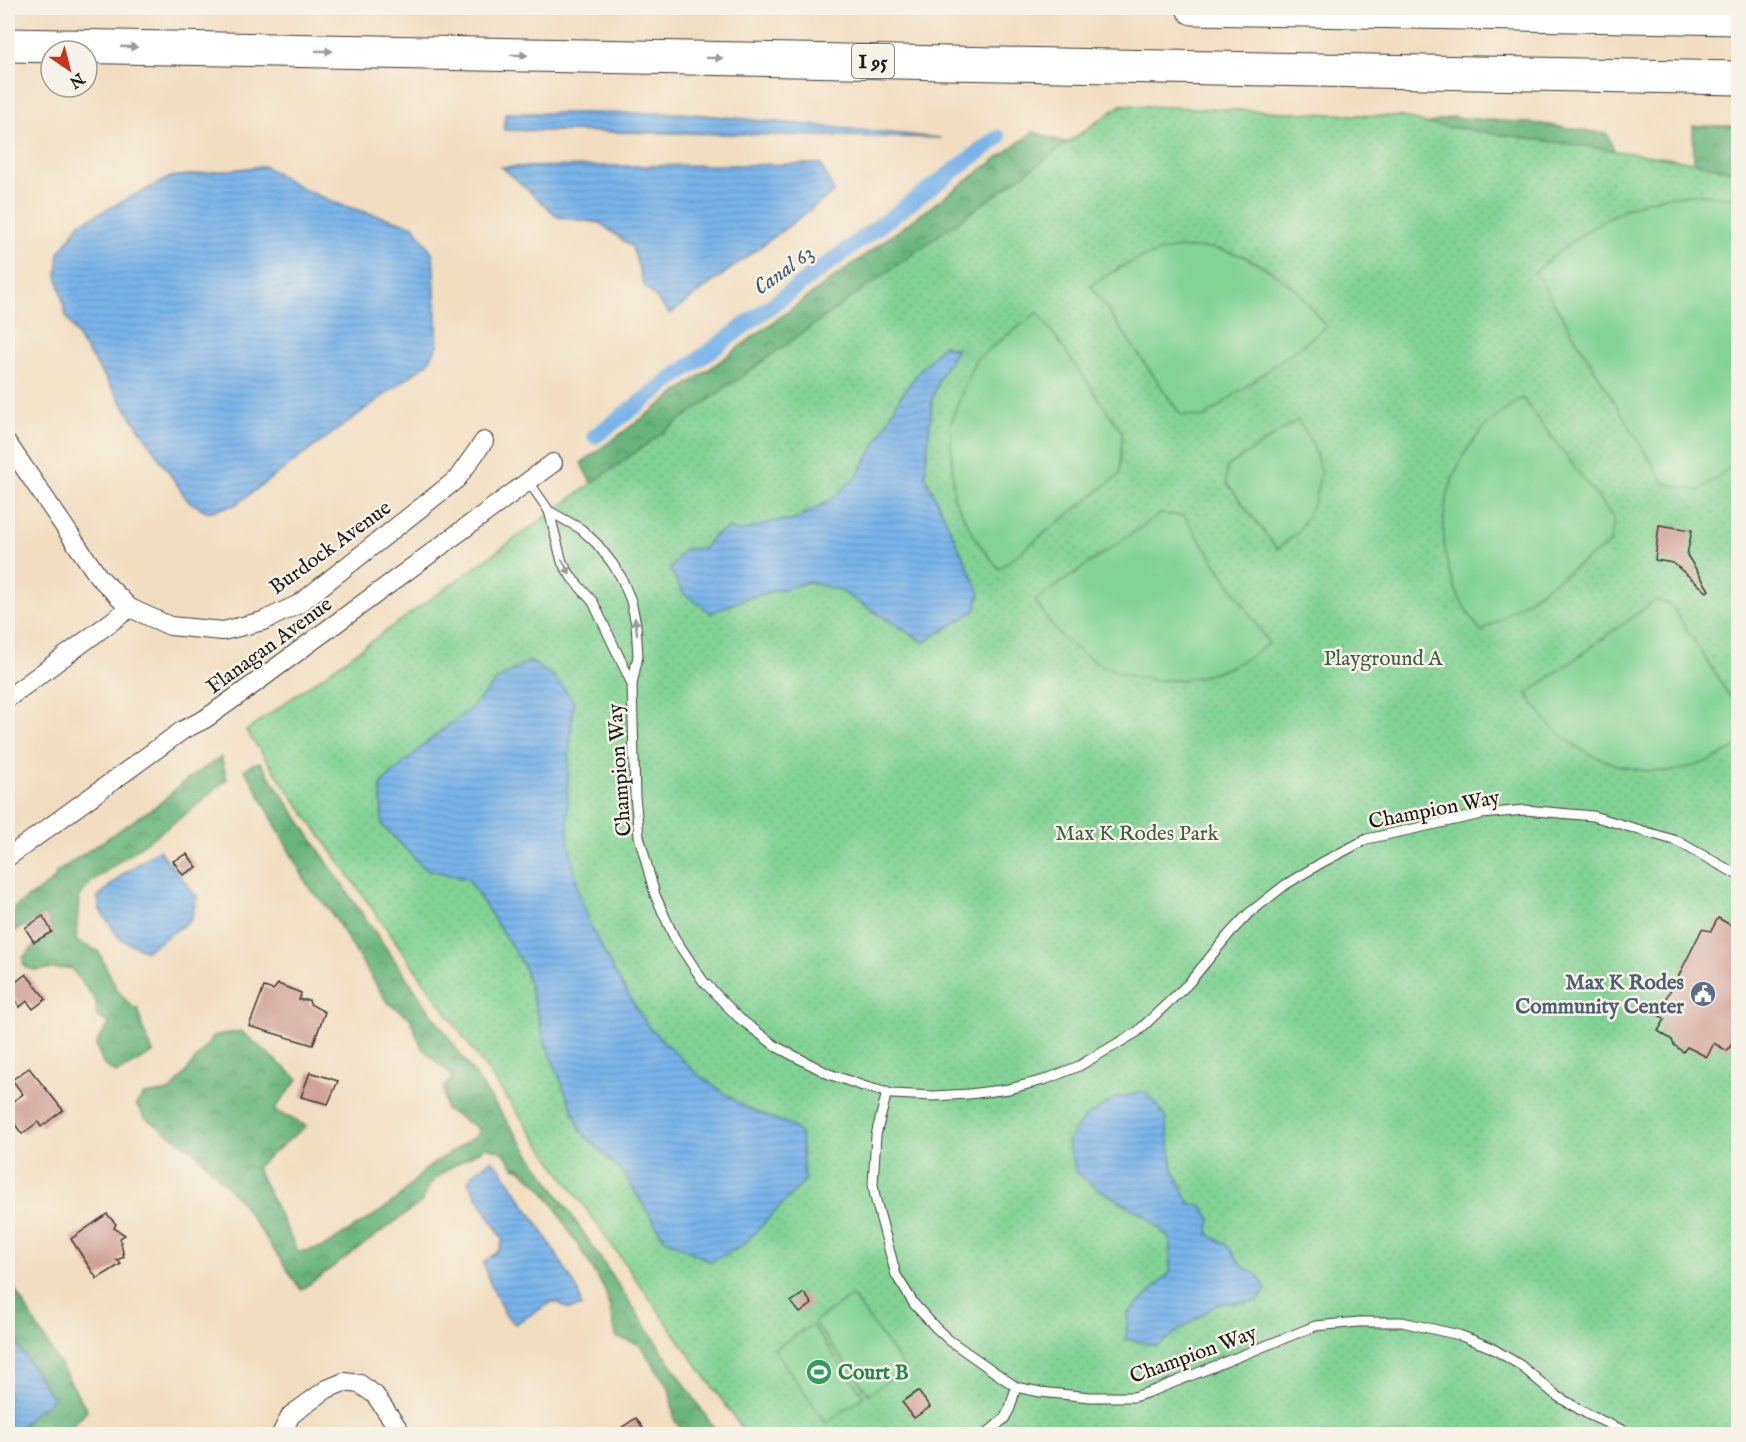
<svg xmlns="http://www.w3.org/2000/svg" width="1746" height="1442" font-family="'IM FELL English',serif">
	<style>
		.forest { fill: url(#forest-crowns); stroke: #42684d; stroke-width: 1.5 }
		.park { fill: url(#park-dots); stroke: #4f7858; stroke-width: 1.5 }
		.garden { fill: #82d394; stroke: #4f7858; stroke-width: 1.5 }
		.water { fill: url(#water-rules); stroke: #4a6882; stroke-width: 1.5 }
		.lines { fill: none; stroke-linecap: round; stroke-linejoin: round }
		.canal { stroke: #78b3e9; stroke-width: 16 }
		.building { fill: #d09f96 }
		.service-casing { stroke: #3c3935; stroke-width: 11 }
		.minor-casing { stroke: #3c3935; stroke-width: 20 }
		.motorway-casing { stroke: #3c3935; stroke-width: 35 }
		.service { stroke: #fff; stroke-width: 9 }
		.minor { stroke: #fff; stroke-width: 18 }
		.motorway { stroke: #fff; stroke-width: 33 }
		.oneway { fill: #999 }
		.labels { text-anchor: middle; stroke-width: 5; stroke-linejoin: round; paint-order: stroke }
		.shield { fill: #f7f3e8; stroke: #5e5c59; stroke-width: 1.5 }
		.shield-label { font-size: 20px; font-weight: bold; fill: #1c1c1c }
		.street-label { font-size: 21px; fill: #1c1c1c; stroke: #f7f3e8 }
		.park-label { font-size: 21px; fill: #405c46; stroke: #f7f3e8 }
		.service-label { font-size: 21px; font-weight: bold; fill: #4e5e75; stroke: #f7f3e8; text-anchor: end }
		.leisure-label { font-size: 21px; font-weight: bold; fill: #27864d; stroke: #f7f3e8; text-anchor: start }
		.water-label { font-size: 22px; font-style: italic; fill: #41586e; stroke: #f7f3e8 }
	</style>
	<defs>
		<pattern id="forest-crowns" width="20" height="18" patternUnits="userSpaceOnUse" patternTransform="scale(1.5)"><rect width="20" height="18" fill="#69b57e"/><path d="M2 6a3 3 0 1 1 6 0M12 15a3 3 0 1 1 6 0" fill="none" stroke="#569266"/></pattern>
		<pattern id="park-dots" width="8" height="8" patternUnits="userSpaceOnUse" patternTransform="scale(1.5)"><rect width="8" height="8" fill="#82d394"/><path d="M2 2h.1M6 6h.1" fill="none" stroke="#70b57f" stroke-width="1.8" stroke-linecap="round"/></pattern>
		<pattern id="water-rules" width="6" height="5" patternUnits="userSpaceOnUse" patternTransform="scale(1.5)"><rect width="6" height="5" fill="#78b3e9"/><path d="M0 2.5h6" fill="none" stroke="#6799c7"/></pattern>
	</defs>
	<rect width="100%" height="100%" fill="#f7f3e8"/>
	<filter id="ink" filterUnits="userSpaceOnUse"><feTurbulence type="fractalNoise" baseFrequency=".0167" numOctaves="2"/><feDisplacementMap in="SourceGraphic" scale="12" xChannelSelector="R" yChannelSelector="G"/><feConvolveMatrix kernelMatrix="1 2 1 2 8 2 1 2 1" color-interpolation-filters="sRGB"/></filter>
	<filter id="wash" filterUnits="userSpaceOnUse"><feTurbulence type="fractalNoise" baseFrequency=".008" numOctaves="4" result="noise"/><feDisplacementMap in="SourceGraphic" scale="24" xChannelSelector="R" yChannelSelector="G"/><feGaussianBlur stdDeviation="1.35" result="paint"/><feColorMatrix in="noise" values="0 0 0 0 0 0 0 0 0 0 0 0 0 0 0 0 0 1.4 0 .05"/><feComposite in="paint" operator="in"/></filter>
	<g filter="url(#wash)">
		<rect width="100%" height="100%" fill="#f1dec0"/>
		<!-- forest -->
		<g class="forest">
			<polygon points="1121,105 1427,124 1452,117 1541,124 1607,134 1619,161 1694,162 1693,126 1738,126 1738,173 1694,163 593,487 581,463 1033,132 1067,143"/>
			<polygon points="221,757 227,779 190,811 91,882 79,897 76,941 98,951 118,991 131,1006 138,1009 142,1027 153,1053 116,1073 103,1064 96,1044 110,1023 97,1017 96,1001 71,968 34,970 24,967 23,958 34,946 54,934 45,914 8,935 8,912 55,879 56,873 71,862 159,804 185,781"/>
			<polygon points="260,762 356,905 550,1183 718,1434 684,1434 675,1421 669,1388 639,1344 617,1338 605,1290 553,1204 537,1184 520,1169 514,1167 503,1152 486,1147 448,1169 430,1184 422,1202 301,1290 241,1202 197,1153 144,1117 136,1104 144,1095 171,1091 214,1036 241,1031 298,1079 274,1110 306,1126 256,1167 298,1252 324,1247 381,1211 398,1198 427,1168 476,1136 480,1129 445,1109 444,1087 453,1077 422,1048 410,1018 387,1002 329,909 309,888 251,779 244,770 253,764"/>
			<polygon points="8,1278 87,1410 66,1434 14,1434 29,1417 52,1399 8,1331"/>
		</g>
		<!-- park -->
		<polygon class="park" points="1121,105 1404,117 1427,124 1694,162 1738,173 1738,1434 746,1434 246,731"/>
		<!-- garden -->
		<g class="garden">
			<path d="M1704,194L1738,199V460L1700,491L1665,484L1535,272C1575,238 1609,209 1662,197C1675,195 1690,195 1704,194Z"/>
			<path d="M1177,248H1212L1241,255L1271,271L1298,291L1326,327L1203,418L1180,414L1091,286C1121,265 1142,255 1177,248Z"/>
			<polygon points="1038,312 1122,432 1120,474 999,569 977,541 954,498 950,424 975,360"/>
			<path d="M1522,398L1614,519L1610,543L1481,632C1473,620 1463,607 1457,593C1432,535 1442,473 1486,426C1496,416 1510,407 1522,398Z"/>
			<polygon points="1298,420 1313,445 1321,472 1314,503 1298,532 1277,549 1226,482 1227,467"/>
			<path d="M1160,514L1184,516L1269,643C1257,652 1244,661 1230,667C1171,692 1109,681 1063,638C1052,628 1044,613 1035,601Z"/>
			<path d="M1656,600L1671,605L1738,709V747C1717,758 1694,769 1669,771C1626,774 1579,755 1549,724C1541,715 1534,704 1527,694Z"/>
			<polygon points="852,1296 905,1368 869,1394 814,1322"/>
			<polygon points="812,1325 864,1396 826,1423 774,1349"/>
		</g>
		<!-- water -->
		<g class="water">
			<polygon points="505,113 683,113 942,138 504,130"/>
			<polygon points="821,164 834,192 670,314 644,285 632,247 600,223 558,217 502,167"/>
			<polygon points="264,166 303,189 341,205 414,226 433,254 438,345 428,363 235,505 208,512 188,501 81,342 66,316 57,275 59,253 80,223 171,177"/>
			<polygon points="943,345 957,349 941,374 932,400 925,475 980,593 975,611 924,642 839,590 809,582 747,598 711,613 683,593 670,569 684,549 704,548 714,535 729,528 739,532 776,521 792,521 829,501 857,476 873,449 900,397 921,369"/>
			<polygon points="529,661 552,675 574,701 570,741 567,790 569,843 579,893 590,925 616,975 647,1025 697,1074 746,1108 790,1125 801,1134 804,1182 743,1245 711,1262 664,1238 624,1174 581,1131 544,1039 524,966 468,879 425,869 382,825 381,784 427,742 473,706 497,680"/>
			<polygon points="159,850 197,897 191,920 146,951 120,939 100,910 98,897 123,874"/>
			<polygon points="1145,1092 1165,1115 1173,1169 1190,1204 1202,1206 1211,1219 1208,1234 1226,1244 1243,1266 1258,1276 1266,1289 1258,1301 1218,1304 1157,1346 1126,1339 1128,1313 1170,1273 1170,1238 1143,1214 1100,1190 1077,1173 1067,1142 1083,1119 1115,1098"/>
			<polygon points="491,1160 501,1169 541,1229 579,1292 581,1307 569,1309 559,1303 552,1302 515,1324 505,1314 491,1286 483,1263 499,1250 503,1240 468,1181 473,1174"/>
			<polygon points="8,1331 53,1399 29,1417 14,1434 8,1434"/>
		</g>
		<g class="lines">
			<!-- canal -->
			<polyline class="canal" points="595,436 998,138"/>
		</g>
		<g id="blocks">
			<!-- building -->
			<g class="building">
				<polygon points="1659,525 1692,530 1687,555 1709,590 1707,592 1673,563 1655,560"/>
				<polygon points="187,854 197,867 183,875 173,861"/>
				<polygon points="43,916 52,932 34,942 25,928"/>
				<polygon points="1718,918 1738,929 1738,1035 1727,1051 1714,1043 1707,1057 1687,1047 1683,1052 1674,1045 1672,1040 1658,1031 1665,1019 1657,1014 1679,975 1702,929 1711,931"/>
				<polygon points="26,974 46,999 33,1009 27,1001 20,1007 8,988"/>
				<polygon points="278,984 301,993 299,1000 309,1000 310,1004 325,1012 313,1045 249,1026 264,987 273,990"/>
				<polygon points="29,1068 63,1110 41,1127 38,1122 22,1134 14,1123 8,1125 8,1105 23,1094 12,1080"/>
				<polygon points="310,1072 338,1081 328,1104 301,1097"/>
				<polygon points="107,1214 116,1224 114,1228 125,1235 120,1238 124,1257 117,1260 121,1264 97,1279 71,1239"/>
				<polygon points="804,1293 812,1304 800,1313 791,1302"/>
				<polygon points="918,1391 930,1407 914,1418 902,1402"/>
				<polygon points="636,1418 647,1434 612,1434"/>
			</g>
		</g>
	</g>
	<g filter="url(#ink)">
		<use href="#blocks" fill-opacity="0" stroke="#3c3935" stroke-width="1.5"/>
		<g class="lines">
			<!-- service casing -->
			<g class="service-casing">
				<g id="service">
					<polyline points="529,482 549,511 562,562 572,578 593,602 632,684"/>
					<polyline points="549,511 581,529 597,544 612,563 621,577 631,601 636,624 638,656 632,684 635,796 639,836 655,895 674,937 703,981 739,1018 777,1047 829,1074 863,1086 892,1094 933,1096 969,1094 1009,1089 1044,1080 1079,1066 1137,1032 1188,984 1230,933 1248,914 1285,885 1321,863 1367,839 1482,814 1525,810 1593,816 1677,841 1738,875"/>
					<polyline points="887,1092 876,1135 873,1184 875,1197 896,1275 914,1304 936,1328 949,1340 1016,1387 1040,1392 1090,1397 1134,1397 1155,1390 1315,1326 1359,1322 1402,1322 1459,1335 1490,1347 1520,1365 1557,1396 1589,1415 1631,1434"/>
					<polyline points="986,1434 1004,1419 1010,1408 1016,1387"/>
				</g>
			</g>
			<!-- minor casing -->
			<g class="minor-casing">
				<g id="minor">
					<polyline points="8,444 98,576 130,608 170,626 223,631 263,621 299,604 457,479 484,441"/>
					<polyline points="8,698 130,608"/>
					<polyline points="8,857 183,730 205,719 258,681 553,463"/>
					<polyline points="281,1434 291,1415 327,1389 344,1382 360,1384 375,1395 402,1434"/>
				</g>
			</g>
			<!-- motorway casing -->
			<g class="motorway-casing">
				<g id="motorway">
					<polyline points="1193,8 1738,18"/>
					<polyline points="8,45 1738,78"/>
				</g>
			</g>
			<!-- service -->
			<use href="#service" class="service"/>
			<!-- minor -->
			<use href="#minor" class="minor"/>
			<!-- motorway -->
			<use href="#motorway" class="motorway"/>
		</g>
		<!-- one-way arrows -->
		<defs><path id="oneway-solid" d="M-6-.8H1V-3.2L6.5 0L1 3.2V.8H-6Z" transform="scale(1.5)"/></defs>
		<g class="oneway">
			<use href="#oneway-solid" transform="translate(129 47) rotate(1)"/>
			<use href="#oneway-solid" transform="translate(324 51) rotate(1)"/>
			<use href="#oneway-solid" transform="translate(519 55) rotate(1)"/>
			<use href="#oneway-solid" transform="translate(714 58) rotate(1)"/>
			<use href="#oneway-solid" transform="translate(566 567) rotate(61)"/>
			<use href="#oneway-solid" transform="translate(636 626) rotate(-98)"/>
		</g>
	</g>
	<!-- icons -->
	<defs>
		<g id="civic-disc" transform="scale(1.35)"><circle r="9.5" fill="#5c6f8a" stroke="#f7f3e8"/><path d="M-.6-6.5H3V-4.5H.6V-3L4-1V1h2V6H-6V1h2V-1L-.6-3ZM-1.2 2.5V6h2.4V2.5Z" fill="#fff"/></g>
		<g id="stadium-disc" transform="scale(1.35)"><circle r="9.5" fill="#2e9e5b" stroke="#f7f3e8"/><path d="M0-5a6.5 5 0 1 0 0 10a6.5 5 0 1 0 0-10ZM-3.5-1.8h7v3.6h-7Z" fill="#fff"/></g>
	</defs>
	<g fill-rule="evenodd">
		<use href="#civic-disc" x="1703" y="994"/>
		<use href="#stadium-disc" x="819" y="1372"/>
	</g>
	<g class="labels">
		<!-- shield labels -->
		<rect class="shield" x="852" y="44" width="42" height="34" rx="4.5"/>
		<g class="shield-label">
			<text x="873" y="68">I 95</text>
		</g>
		<!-- street labels -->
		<g class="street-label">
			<text transform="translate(330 547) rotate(-36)" y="7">Burdock Avenue</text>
			<text transform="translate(269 645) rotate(-36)" y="7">Flanagan Avenue</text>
			<text transform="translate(619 770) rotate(-94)" y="7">Champion Way</text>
			<text transform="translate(1434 809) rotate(-11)" y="7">Champion Way</text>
			<text transform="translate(1193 1354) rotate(-20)" y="7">Champion Way</text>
		</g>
		<!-- park labels -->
		<g class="park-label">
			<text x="1383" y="665">Playground A</text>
			<text x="1137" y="840">Max K Rodes Park</text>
		</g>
		<!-- service labels -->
		<g class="service-label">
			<text x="1684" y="989">Max K Rodes<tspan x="1684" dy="24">Community Center</tspan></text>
		</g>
		<!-- leisure labels -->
		<g class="leisure-label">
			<text x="838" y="1379">Court B</text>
		</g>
		<!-- water labels -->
		<g class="water-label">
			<text transform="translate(783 269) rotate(-36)" y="8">Canal 63</text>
		</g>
	</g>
	<!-- margin -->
	<rect width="1746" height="1442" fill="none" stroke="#f7f3e8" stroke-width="30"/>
	<!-- north arrow -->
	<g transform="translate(69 69) rotate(145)"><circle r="28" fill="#f7f3e8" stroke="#9f9d96" stroke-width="1.5"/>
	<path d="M0-4.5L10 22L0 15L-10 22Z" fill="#c8321e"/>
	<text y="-9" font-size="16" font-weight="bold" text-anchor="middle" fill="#1c1c1c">N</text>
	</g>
</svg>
